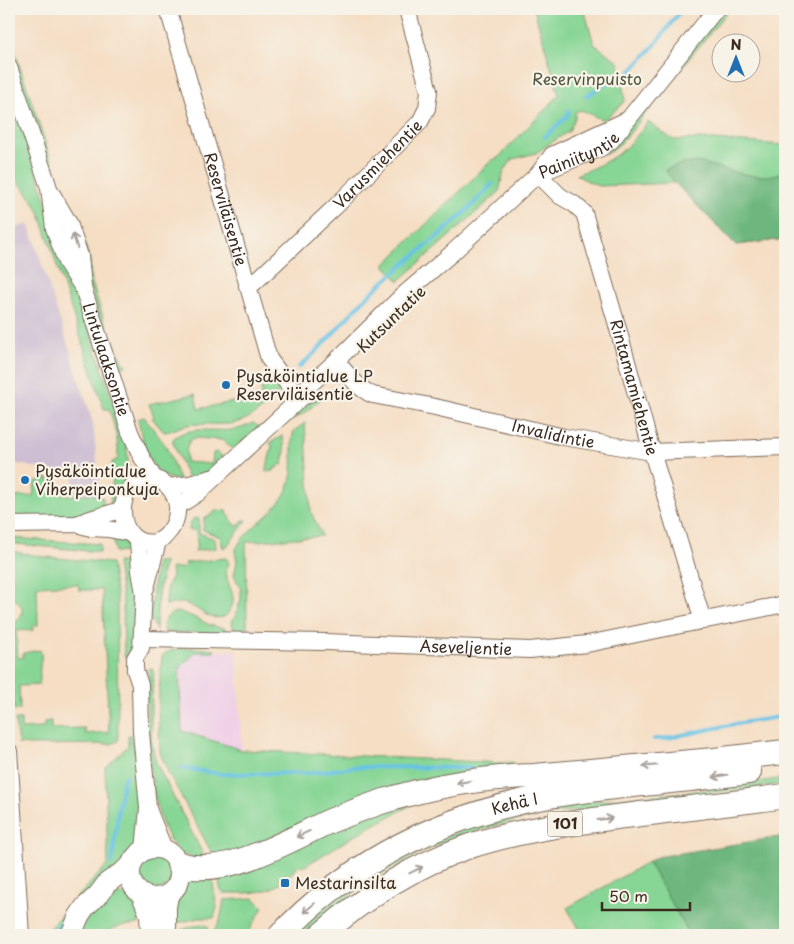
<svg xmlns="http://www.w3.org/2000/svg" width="794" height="944" font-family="'Playpen Sans',sans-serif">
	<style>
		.built { fill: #efd0e7 }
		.industrial { fill: #cdbed3 }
		.green { fill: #87d695; stroke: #61805a }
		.forest { fill: #6db77e; stroke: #54704e }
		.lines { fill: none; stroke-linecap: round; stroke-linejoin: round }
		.stream { stroke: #67c3e5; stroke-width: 4 }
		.minor-casing { stroke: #7c6958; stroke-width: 18 }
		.major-casing { stroke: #7c6958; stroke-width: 22 }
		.highway-casing { stroke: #7c6958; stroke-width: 26 }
		.minor { stroke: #fff; stroke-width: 16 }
		.major { stroke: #fff; stroke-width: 20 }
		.highway { stroke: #fff; stroke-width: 24 }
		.oneway { stroke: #a79f9a }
		.poi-dot { fill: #1f6fb2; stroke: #f7f3e8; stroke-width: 2 }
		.labels { text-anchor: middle; stroke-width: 4.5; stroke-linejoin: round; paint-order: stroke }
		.shield { fill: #f7f3e8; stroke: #73665b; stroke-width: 1 }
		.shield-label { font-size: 15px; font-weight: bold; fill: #3b2a1e }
		.park-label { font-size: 16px; fill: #4e553c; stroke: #f7f3e8 }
		.street-label { font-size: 16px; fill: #3b2a1e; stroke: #f7f3e8 }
		.poi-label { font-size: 16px; fill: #3b2a1e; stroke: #f7f3e8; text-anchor: start }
	</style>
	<rect width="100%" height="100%" fill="#f7f3e8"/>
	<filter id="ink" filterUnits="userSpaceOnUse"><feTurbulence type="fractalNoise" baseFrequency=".02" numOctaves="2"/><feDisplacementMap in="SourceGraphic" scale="10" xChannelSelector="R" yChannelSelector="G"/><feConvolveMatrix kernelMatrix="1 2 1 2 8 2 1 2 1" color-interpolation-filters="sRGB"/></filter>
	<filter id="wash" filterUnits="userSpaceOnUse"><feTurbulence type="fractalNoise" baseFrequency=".0096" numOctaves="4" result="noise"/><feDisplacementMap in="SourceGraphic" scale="20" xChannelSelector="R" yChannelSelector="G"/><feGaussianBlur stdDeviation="1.12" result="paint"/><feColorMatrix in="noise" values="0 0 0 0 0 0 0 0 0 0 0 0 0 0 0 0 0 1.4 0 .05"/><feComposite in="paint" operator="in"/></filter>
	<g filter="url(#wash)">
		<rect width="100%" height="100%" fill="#f5dec4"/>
		<!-- built -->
		<polygon class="built" points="197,651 236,651 242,750 181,731 179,668"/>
		<!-- industrial -->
		<polygon class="industrial" points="29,224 93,423 100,495 75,496 73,475 9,462 9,230"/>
		<!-- green -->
		<g class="green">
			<polygon points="534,9 584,9 594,44 619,62 625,101 610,115 603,120 581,110 575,112 575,118 569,131 536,153 513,159 504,170 499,192 399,281 384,265 491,161 499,157 559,95"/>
			<polygon points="723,9 729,9 625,139 614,149 605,155"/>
			<polygon points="9,17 14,49 61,190 80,228 90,261 91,280 103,317 112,342 126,366 121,367 111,351 10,51"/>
			<path d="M9,89L126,440C129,469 133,486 110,507L113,476L112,462L117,460C121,448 113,421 109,409H104L40,214C32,197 22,185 9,172Z"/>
			<path d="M648,122L673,140L700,139L785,145V239L736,245L675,183L598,186L576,175C613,160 623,154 648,122Z"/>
			<path d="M277,378L285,387C269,403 253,421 230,424C216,425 201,423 187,425C179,426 172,432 164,432L152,418L154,416L149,404L195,394L198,409L262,396L261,389Z"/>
			<polygon points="323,393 325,395 306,412 280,427 293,414"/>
			<path d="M144,417L166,446L179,480C149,479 143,443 138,419Z"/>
			<path d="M253,423L259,427L235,448L232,449L222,440L195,438C184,441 187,454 186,462L212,464L213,453L216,452L222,456C224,470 199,475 188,479L173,443V439C189,425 212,432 231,430C238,430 246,426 253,423Z"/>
			<path d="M305,423L311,512L322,536L246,542L247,634C239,633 233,632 232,622L236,614L241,599V589L234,575L237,562L235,551C247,524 280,515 290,482C295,466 290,451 293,435L294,431Z"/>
			<polygon points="282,436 283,438 285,451 283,465 281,464 277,468 274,468 274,471 266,472 272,446 270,443"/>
			<path d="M48,478C60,509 84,486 103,498V511L77,517L9,520V497L33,496L35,482Z"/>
			<polygon points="217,510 226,511 236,526 239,525 243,520 247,520 227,546 223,548 220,537 203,530 204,518 208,517"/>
			<path d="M194,518L199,519V533L215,539L216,548L195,551C198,545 197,536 195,530H189L190,523Z"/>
			<polygon points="112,532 130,542 134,553 115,552"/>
			<polygon points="9,538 100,544 100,552 16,544 9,543"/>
			<path d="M9,551L46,557L111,563L117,600L118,741L111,744L31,745L18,744L15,720H21V729L44,728V722L51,721V729L85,728V734L109,732L102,590H79L78,584L37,586L38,625L33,626V630L16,631L18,658H23V653L40,650C43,658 40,660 40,668C39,675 41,677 39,685L19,686L20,710H14L9,626L14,625C34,602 11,605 9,588C7,576 9,563 9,551Z"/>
			<path d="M226,558L229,563C218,583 247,597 224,617C206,621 201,608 186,604C179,601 173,605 166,605L167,586L172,576L171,568H183L186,565L185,563Z"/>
			<polygon points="117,562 136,563 134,633 130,660 125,658 124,654 123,603"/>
			<polygon points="156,562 164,562 158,594 156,630 150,617"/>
			<path d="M175,612C192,612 205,627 224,628L228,633L165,632C161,622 166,616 175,612Z"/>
			<path d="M214,649V652H196L179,668L182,731L242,750L502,763L513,762V770L245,853L213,855L169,774L160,753L158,707L162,656C173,644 199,649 214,649Z"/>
			<path d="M149,668L153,669L154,672C151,702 148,734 156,763L206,860C199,858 187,857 181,853C148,827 147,731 147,691C147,683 150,676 149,668Z"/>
			<polygon points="128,735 130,735 137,757 142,821 139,841 62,935 43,935 108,864 105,768 128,746"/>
			<polygon points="785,778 785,783 769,786 541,815 498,825 458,837 423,851 380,875 347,897 305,935 294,935 344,891 421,845 492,818 572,803 696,791"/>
			<path d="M411,805L359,833L303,867L300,865L287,877L284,875L278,880L281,883C264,895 242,893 223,893L221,891L218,878L348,818Z"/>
			<circle cx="156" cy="874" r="16"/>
			<polygon points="648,862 690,935 583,935 567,908"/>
			<polygon points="189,873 212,878 217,908 214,918 199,918 177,923 174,912 175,901 186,886"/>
			<path d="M123,894C140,898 142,909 139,924L121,926L112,929L103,935H78C86,917 103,896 123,894Z"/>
			<polygon points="254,898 263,907 247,935 212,935 220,921 224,900"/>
			<polygon points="201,924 207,926 209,928 205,935 179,935 181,930"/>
		</g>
		<!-- forest -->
		<g class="forest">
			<path d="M697,162C727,168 755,183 785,172V239L736,245L675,183L665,170L681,164Z"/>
			<polygon points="785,836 785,935 690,935 648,862 657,857"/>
		</g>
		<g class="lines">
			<!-- stream -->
			<g class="stream">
				<polyline points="586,96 611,81 627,75 654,46 682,9"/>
				<polyline points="545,137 567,116 569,111"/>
				<path d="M299,367C325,346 344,319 368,296C408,258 456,226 492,184"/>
				<polyline points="654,739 663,739 735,724 785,716"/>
				<polyline points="181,768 221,774 311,773 355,767 471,768"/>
				<polyline points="112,863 119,805 124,778 127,776"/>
				<polyline points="51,935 60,924"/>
			</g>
		</g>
	</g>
	<g filter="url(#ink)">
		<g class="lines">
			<!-- minor casing -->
			<g class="minor-casing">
				<g id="minor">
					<path id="s1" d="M168,9L269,359L299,399"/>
					<path id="s2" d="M9,67L49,188L54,228L66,262L83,288L130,432L141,456L154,478"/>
					<path id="s3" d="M538,174L560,196L574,204L584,213L615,318L652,452L703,621"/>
					<path id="s4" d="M538,174L601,148L611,141L716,9"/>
					<polyline points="52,194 69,223 80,256 83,286"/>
					<path id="s5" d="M247,286L254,283L335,207L420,122L427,108L429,91L407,9"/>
					<path id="s6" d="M336,361C347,373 358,389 373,395L435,407L564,437L652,452L785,447"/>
					<polyline points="302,397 305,389 336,361 402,296 451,254 538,174 552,155 627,120"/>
					<path d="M154,478C174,485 182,505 174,524C170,532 163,540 155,542C115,550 110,477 154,478Z"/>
					<polyline points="169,487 190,484 211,478"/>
					<polyline points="177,507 198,493 302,397 308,395"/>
					<path d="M77,524C92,517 107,515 123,509"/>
					<polyline points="9,525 77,524 91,528 108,529 129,533"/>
					<polyline points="138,540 140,571 144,593 141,648 135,658 135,670 140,685 141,732 148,808 144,850"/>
					<polyline points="146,588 158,541"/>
					<path id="s7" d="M142,639L325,642L530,650L587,644L785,604"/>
					<polyline points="9,751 21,935"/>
					<polyline points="148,809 164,849"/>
				</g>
			</g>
			<!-- major casing -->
			<g class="major-casing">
				<g id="major">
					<circle cx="155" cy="873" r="25"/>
					<polyline points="142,895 150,915 151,935"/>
					<polyline points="71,935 79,916 85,907 98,895 107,883 131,866"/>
					<polyline points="166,935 166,907 168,896"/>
				</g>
			</g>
			<!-- highway casing -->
			<g class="highway-casing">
				<g id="highway">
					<path d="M179,864C226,879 288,840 330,821C348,814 366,807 384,801C432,786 483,777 534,776L714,760L785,752"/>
					<path id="s8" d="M281,935C354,858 445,815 549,796C615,784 683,782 749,772"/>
					<path d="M321,935C363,898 413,866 467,847C515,831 565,824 616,817C672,810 729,804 785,796"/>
				</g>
			</g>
			<!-- minor -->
			<use href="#minor" class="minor"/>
			<!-- major -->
			<use href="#major" class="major"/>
			<!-- highway -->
			<use href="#highway" class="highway"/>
		</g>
		<!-- one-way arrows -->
		<defs><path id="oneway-shaft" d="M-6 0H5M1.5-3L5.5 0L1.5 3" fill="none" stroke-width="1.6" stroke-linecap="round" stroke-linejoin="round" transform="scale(1.25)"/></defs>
		<g class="oneway">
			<use href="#oneway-shaft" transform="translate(75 241) rotate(-108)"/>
			<use href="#oneway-shaft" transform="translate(650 766) rotate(175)"/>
			<use href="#oneway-shaft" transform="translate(720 776) rotate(171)"/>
			<use href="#oneway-shaft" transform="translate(464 782) rotate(170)"/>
			<use href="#oneway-shaft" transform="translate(605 819) rotate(-7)"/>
			<use href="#oneway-shaft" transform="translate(303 834) rotate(156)"/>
			<use href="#oneway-shaft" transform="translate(416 870) rotate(-26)"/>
			<use href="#oneway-shaft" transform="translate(309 908) rotate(140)"/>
		</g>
	</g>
	<!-- markers -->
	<g class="poi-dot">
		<circle cx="226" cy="385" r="5"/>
		<circle cx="25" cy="480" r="5"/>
		<rect x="280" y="878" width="10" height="10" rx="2.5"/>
	</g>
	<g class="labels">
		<!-- shield labels -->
		<rect class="shield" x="547.5" y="811.5" width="35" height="25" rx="4"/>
		<g class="shield-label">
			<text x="565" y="829">101</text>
		</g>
		<!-- park labels -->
		<g class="park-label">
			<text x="587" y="85">Reservinpuisto</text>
		</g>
		<!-- street labels -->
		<g class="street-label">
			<text dy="6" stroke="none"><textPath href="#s4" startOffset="45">Painiityntie</textPath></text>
			<text dy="6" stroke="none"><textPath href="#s5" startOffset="179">Varusmiehentie</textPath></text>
			<text dy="6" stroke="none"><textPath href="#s1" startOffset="208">Reserviläisentie</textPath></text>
			<text transform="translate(391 319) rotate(-44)" y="6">Kutsuntatie</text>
			<text dy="6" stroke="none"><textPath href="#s2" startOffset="310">Lintulaaksontie</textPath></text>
			<text dy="6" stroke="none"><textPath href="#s3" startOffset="242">Rintamamiehentie</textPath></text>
			<text dy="6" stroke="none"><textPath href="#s6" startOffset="235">Invalidintie</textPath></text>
			<text dy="6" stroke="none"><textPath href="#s7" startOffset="324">Aseveljentie</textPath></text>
			<text dy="6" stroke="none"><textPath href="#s8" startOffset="272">Kehä I</textPath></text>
		</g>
		<!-- poi labels -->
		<g class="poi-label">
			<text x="236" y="382">Pysäköintialue LP<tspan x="236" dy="18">Reserviläisentie</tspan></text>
			<text x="35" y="477">Pysäköintialue<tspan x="35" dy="18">Viherpeiponkuja</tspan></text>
			<text x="295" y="889">Mestarinsilta</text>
		</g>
	</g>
	<!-- margin -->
	<rect width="794" height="944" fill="none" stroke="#f7f3e8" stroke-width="30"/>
	<!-- north arrow -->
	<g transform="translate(736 58)"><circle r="24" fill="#f7f3e8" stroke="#aca397"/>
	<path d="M0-4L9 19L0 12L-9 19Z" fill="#1f6fb2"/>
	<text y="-8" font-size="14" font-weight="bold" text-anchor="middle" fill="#3b2a1e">N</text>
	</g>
	<!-- scale -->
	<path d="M602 902v8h88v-8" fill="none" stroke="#3b2a1e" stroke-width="2.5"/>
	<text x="609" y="902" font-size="15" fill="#3b2a1e" stroke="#f7f3e8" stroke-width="4" paint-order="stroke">50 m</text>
</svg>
